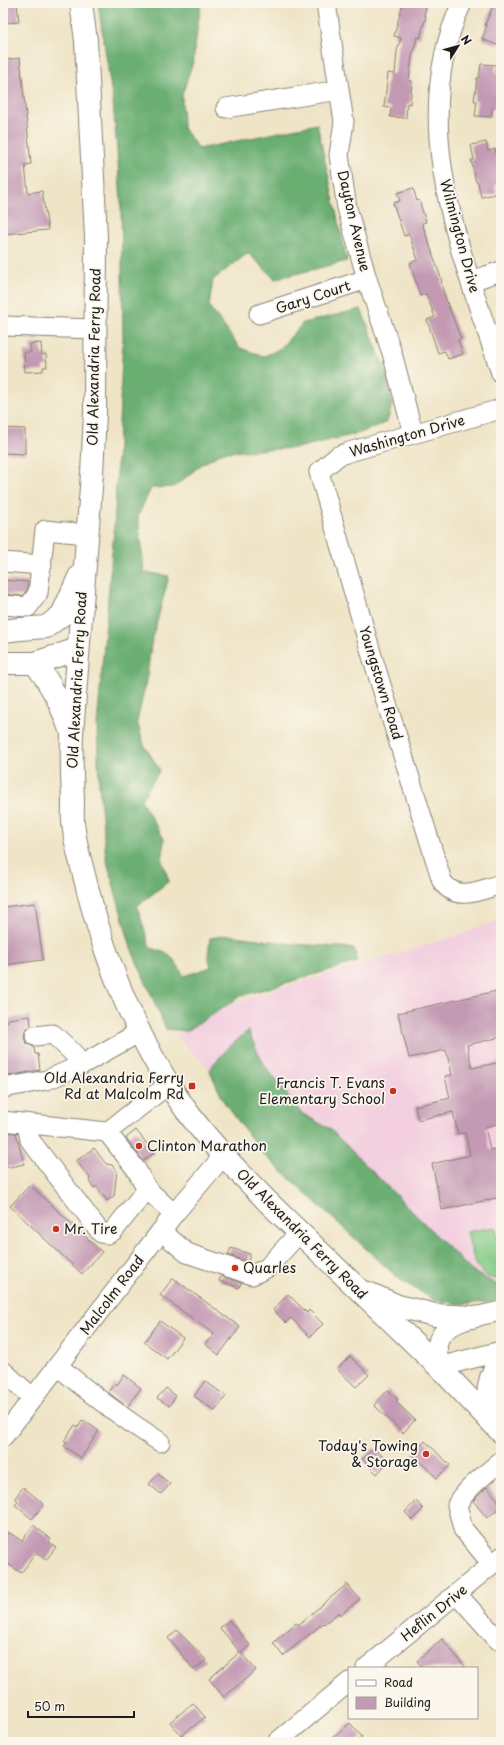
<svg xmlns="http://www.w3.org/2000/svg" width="504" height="1745" font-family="'Playpen Sans',sans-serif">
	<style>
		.built { fill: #f3cfdf }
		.green { fill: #83ca85; stroke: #507350 }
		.forest { fill: #6aae72; stroke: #436547 }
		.building { fill: #c399b3 }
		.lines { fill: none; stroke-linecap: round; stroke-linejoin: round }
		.minor-casing { stroke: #868071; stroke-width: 21 }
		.major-casing { stroke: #868071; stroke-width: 24 }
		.highway-casing { stroke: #868071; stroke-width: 24 }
		.minor { stroke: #fff; stroke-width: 19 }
		.major { stroke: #fff; stroke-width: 22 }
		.highway { stroke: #fff; stroke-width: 22 }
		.poi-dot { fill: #c8321e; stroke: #fbf7ec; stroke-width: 1.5 }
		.labels { text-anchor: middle; stroke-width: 3.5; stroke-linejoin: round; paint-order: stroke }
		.street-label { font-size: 14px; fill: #1c1c1c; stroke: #fbf7ec }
		.poi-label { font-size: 14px; fill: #1c1c1c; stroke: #fbf7ec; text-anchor: end }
	</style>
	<rect width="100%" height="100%" fill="#fbf7ec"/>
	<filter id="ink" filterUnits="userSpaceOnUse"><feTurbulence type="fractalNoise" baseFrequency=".025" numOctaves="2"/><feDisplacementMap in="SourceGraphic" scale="8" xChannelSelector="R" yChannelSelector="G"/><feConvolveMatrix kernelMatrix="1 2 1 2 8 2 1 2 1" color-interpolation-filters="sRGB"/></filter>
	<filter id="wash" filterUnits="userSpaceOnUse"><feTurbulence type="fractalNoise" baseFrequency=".012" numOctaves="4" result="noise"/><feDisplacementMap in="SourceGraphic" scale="16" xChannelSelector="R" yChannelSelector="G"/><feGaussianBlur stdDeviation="0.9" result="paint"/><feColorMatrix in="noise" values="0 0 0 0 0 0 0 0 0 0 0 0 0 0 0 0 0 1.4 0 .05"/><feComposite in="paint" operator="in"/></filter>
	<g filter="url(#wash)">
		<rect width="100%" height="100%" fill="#efe4c6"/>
		<!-- built -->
		<polygon class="built" points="501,920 501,1287 472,1271 330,1129 301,1113 263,1063 248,1032 229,1047 209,1069 176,1036 201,1017 256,995 466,933 470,930"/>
		<!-- green -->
		<polygon class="green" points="495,1227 498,1239 497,1243 501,1264 501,1280 487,1277 475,1264 467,1232"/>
		<!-- forest -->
		<g class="forest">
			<path d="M98,3H201L193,62L182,95L183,128L199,149L317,124L347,261L275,279L248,253L213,280L209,306L240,348L264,356L280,349L303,323L361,309L388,377L392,405L387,422L360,433L297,448L223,452L202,464L174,487L151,488L138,516L144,572L169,576L151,644L147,677L137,722L144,745L160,770L141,800L164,839L162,861L169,881L137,906L150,948C172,953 174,959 184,976L211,967L208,955L210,938L228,935L293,944L354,948L357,962L241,996L187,1031L166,1029L131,948L106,858L99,786L97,725L114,530L123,338L121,200L113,102Z"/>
			<polygon points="248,1031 263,1063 301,1113 330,1129 472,1271 501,1287 501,1297 491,1302 459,1304 434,1300 399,1279 263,1154 224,1102 209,1069 229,1047"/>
		</g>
		<g id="blocks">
			<!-- building -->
			<g class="building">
				<polygon points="3,3 17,3 19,22 3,23"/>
				<polygon points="403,3 427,3 424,15 426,16 420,38 417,37 412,56 409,81 412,81 410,104 407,103 406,118 390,117 391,108 384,107 388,73 395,74 397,51 401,38 394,36"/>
				<polygon points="494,3 501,3 501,34 497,45 482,39 487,25 485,25"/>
				<polygon points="20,58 31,164 25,165 28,193 42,191 48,230 3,234 3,169 8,168 3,131 3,111 5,111 3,95 3,60"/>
				<polygon points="481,64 496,65 495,73 501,74 500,109 492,108 491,117 475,116 477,101 474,101 477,78 479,78"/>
				<polygon points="486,142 488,151 495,149 501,184 495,185 496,194 481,197 478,182 476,182 471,160 474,160 471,145"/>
				<polygon points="413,188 417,201 419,200 426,222 422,223 442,281 441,282 445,297 461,339 458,340 463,354 448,359 445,351 438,353 427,320 435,317 426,294 420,296 410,263 418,260 409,234 404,236 393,203 400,201 397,193"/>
				<polygon points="41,343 42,355 46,354 47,367 43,367 43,371 25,372 24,352 31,352 30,344"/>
				<polygon points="3,428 25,429 25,454 3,453"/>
				<polygon points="3,580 28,582 27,589 23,596 3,594"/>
				<polygon points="35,903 43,960 3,965 3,907"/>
				<polygon points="501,990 501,1037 467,1045 472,1068 501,1062 501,1123 485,1127 490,1150 501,1148 501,1197 442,1210 432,1164 470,1155 465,1133 458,1134 453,1112 418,1120 415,1106 450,1098 445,1076 452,1075 446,1050 409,1058 398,1013"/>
				<polygon points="30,1016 31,1026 25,1031 24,1038 26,1043 34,1047 35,1054 38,1054 40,1070 3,1077 3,1022 8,1021 8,1019"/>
				<polygon points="136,1130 154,1153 143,1161 126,1138"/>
				<polygon points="3,1132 16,1133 24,1164 5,1168 3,1160"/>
				<polygon points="94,1148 106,1164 112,1165 117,1171 114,1196 107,1201 97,1187 93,1187 89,1181 90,1178 76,1161"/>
				<polygon points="30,1185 102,1252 82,1274 10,1206"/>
				<polygon points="231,1248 250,1254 248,1262 228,1255"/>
				<polygon points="221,1276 241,1283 239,1288 219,1281"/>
				<polygon points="173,1278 240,1327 219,1355 205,1344 214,1334 160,1295"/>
				<polygon points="288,1294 307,1313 309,1310 323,1324 310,1337 291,1318 286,1323 273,1310"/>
				<polygon points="160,1321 183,1338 167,1359 144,1342"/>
				<polygon points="350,1356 369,1375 356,1387 337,1369"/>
				<polygon points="124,1375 141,1388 127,1407 108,1392 115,1383 117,1385"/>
				<polygon points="205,1381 226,1396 215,1411 194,1396"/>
				<polygon points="166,1388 176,1396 169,1406 157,1398"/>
				<polygon points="388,1390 398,1400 396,1402 415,1420 403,1433 374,1405"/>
				<polygon points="83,1420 99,1431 81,1458 64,1446 67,1443 64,1441 75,1425 78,1427"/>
				<polygon points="425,1441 450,1465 437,1478 412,1454"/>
				<polygon points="374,1448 388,1462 377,1474 362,1459"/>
				<polygon points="158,1474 170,1484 161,1494 149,1484"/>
				<polygon points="23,1487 44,1504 32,1519 15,1505 18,1501 15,1498"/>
				<polygon points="487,1487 501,1504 501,1507 487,1518 473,1501"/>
				<polygon points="416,1501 423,1509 412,1520 405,1512"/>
				<polygon points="33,1525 51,1539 49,1542 56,1547 46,1560 36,1553 21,1573 3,1560 3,1539 8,1532 22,1541"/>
				<polygon points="347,1584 360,1599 340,1615 339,1612 324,1624 323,1623 283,1656 273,1643 296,1623 298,1625"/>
				<polygon points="229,1620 250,1645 241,1653 256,1670 224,1697 209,1679 240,1652 220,1628"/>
				<polygon points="177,1630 206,1660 194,1670 168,1638"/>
				<polygon points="442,1639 466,1668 423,1668 417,1661"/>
				<polygon points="193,1703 205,1717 181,1736 170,1722"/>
				<polygon points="350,1723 362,1737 356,1742 327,1742"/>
			</g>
		</g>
	</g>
	<g filter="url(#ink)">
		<use href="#blocks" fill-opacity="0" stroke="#868071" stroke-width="1"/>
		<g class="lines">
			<!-- minor casing -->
			<g class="minor-casing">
				<g id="minor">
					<polyline points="326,3 344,122 339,155 347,208 367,279 392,353 413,433"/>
					<path d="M462,3C405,123 463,257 501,373"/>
					<polyline points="226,108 339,90"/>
					<polyline points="471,281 501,271"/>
					<polyline points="259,314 367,279"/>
					<polyline points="3,326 95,329"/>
					<path d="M501,409L349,452L338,456L319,472L372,656L442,881C456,903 480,890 501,884"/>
					<polyline points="3,562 42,565"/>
					<polyline points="3,605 28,607 38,593 45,530 87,534"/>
					<polyline points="35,1036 53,1034 73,1053 81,1065"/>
					<polyline points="3,1088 47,1080 81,1065 140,1032"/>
					<polyline points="3,1121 107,1132"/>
					<polyline points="27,1124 30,1140 101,1233 108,1234 114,1230 147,1189 174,1214"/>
					<polyline points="147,1189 136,1169 107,1132 169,1084"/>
					<polyline points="161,1231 187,1253 252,1275 267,1268 299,1233"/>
					<path d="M501,1311C484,1315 443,1321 438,1342C436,1349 439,1359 439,1367L501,1351"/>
					<path d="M58,1366C90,1394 124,1419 160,1442"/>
					<polyline points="3,1371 33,1398"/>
					<polyline points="3,1437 174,1214 224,1155"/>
					<path d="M492,1564L463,1529L457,1505C468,1486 485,1475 501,1461"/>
					<polyline points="457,1594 498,1640"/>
					<polyline points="366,1668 501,1557"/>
					<polyline points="277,1742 349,1682"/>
				</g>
			</g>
			<!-- major casing -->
			<g class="major-casing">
				<g id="major">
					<path d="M86,41L96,237L95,413L92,474L72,734C71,756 72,778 73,800C73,810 72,821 74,830C76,848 82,866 86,883C105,960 133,1031 177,1097C202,1135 236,1169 268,1202L439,1367L501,1432"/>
					<polyline points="3,631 20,629 46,627 62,615 79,577"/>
					<polyline points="3,663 35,663 78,649"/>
					<path d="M35,663C51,684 60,702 69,727"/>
					<polyline points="368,1293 398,1306 435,1315 473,1317"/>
					<path d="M488,1418C488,1397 486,1377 501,1360"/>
				</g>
			</g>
			<!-- highway casing -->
			<g class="highway-casing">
				<polyline id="highway" points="81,3 86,41"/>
			</g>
			<!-- minor -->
			<use href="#minor" class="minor"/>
			<!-- major -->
			<use href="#major" class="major"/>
			<!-- highway -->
			<use href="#highway" class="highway"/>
		</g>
	</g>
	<!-- markers -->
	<g class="poi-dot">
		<rect x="188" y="1082" width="8" height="8" rx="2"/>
		<circle cx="393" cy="1091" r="4"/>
		<circle cx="139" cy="1146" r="4"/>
		<circle cx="56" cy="1229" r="4"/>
		<circle cx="235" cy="1268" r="4"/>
		<circle cx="426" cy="1454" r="4"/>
	</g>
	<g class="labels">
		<!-- street labels -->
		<g class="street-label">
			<text transform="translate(354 221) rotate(77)" y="5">Dayton Avenue</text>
			<text transform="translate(460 236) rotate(75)" y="5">Wilmington Drive</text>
			<text transform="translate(313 297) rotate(-18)" y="5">Gary Court</text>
			<text transform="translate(94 357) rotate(-89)" y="5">Old Alexandria Ferry Road</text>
			<text transform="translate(407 436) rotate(-16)" y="5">Washington Drive</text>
			<text transform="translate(77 680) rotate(-87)" y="5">Old Alexandria Ferry Road</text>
			<text transform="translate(381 683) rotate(73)" y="5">Youngstown Road</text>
			<text transform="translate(302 1234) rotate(45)" y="5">Old Alexandria Ferry Road</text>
			<text transform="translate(112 1295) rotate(-53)" y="5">Malcolm Road</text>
			<text transform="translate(434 1613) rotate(-39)" y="5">Heflin Drive</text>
		</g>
		<!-- poi labels -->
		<g class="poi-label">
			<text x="184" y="1083">Old Alexandria Ferry<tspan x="184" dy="16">Rd at Malcolm Rd</tspan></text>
			<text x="385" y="1088">Francis T. Evans<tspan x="385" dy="16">Elementary School</tspan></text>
			<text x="147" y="1151" text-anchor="start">Clinton Marathon</text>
			<text x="64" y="1234" text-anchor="start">Mr. Tire</text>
			<text x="243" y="1273" text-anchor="start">Quarles</text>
			<text x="418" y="1451">Today's Towing<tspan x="418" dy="16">&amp; Storage</tspan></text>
		</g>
	</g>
	<!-- margin -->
	<rect width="504" height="1745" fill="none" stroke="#fbf7ec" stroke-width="16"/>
	<!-- legend -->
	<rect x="348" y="1667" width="130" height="52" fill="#fbf7ec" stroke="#a29f99"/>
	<rect x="356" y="1680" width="20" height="6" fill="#ffffff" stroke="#a29f99"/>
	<text x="384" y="1687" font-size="12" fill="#1c1c1c">Road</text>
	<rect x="356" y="1697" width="20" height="12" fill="#c399b3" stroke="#a29f99"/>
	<text x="384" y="1707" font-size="12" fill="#1c1c1c">Building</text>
	<!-- north arrow -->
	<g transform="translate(458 46) rotate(53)" stroke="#fbf7ec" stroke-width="3" paint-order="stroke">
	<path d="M0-3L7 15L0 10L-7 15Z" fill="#1c1c1c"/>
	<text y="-6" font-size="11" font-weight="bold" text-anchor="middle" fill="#1c1c1c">N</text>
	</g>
	<!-- scale -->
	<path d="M28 1711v6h106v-6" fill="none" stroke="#1c1c1c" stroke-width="2"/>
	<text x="34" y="1711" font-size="12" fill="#1c1c1c" stroke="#fbf7ec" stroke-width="3" paint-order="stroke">50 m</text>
</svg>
